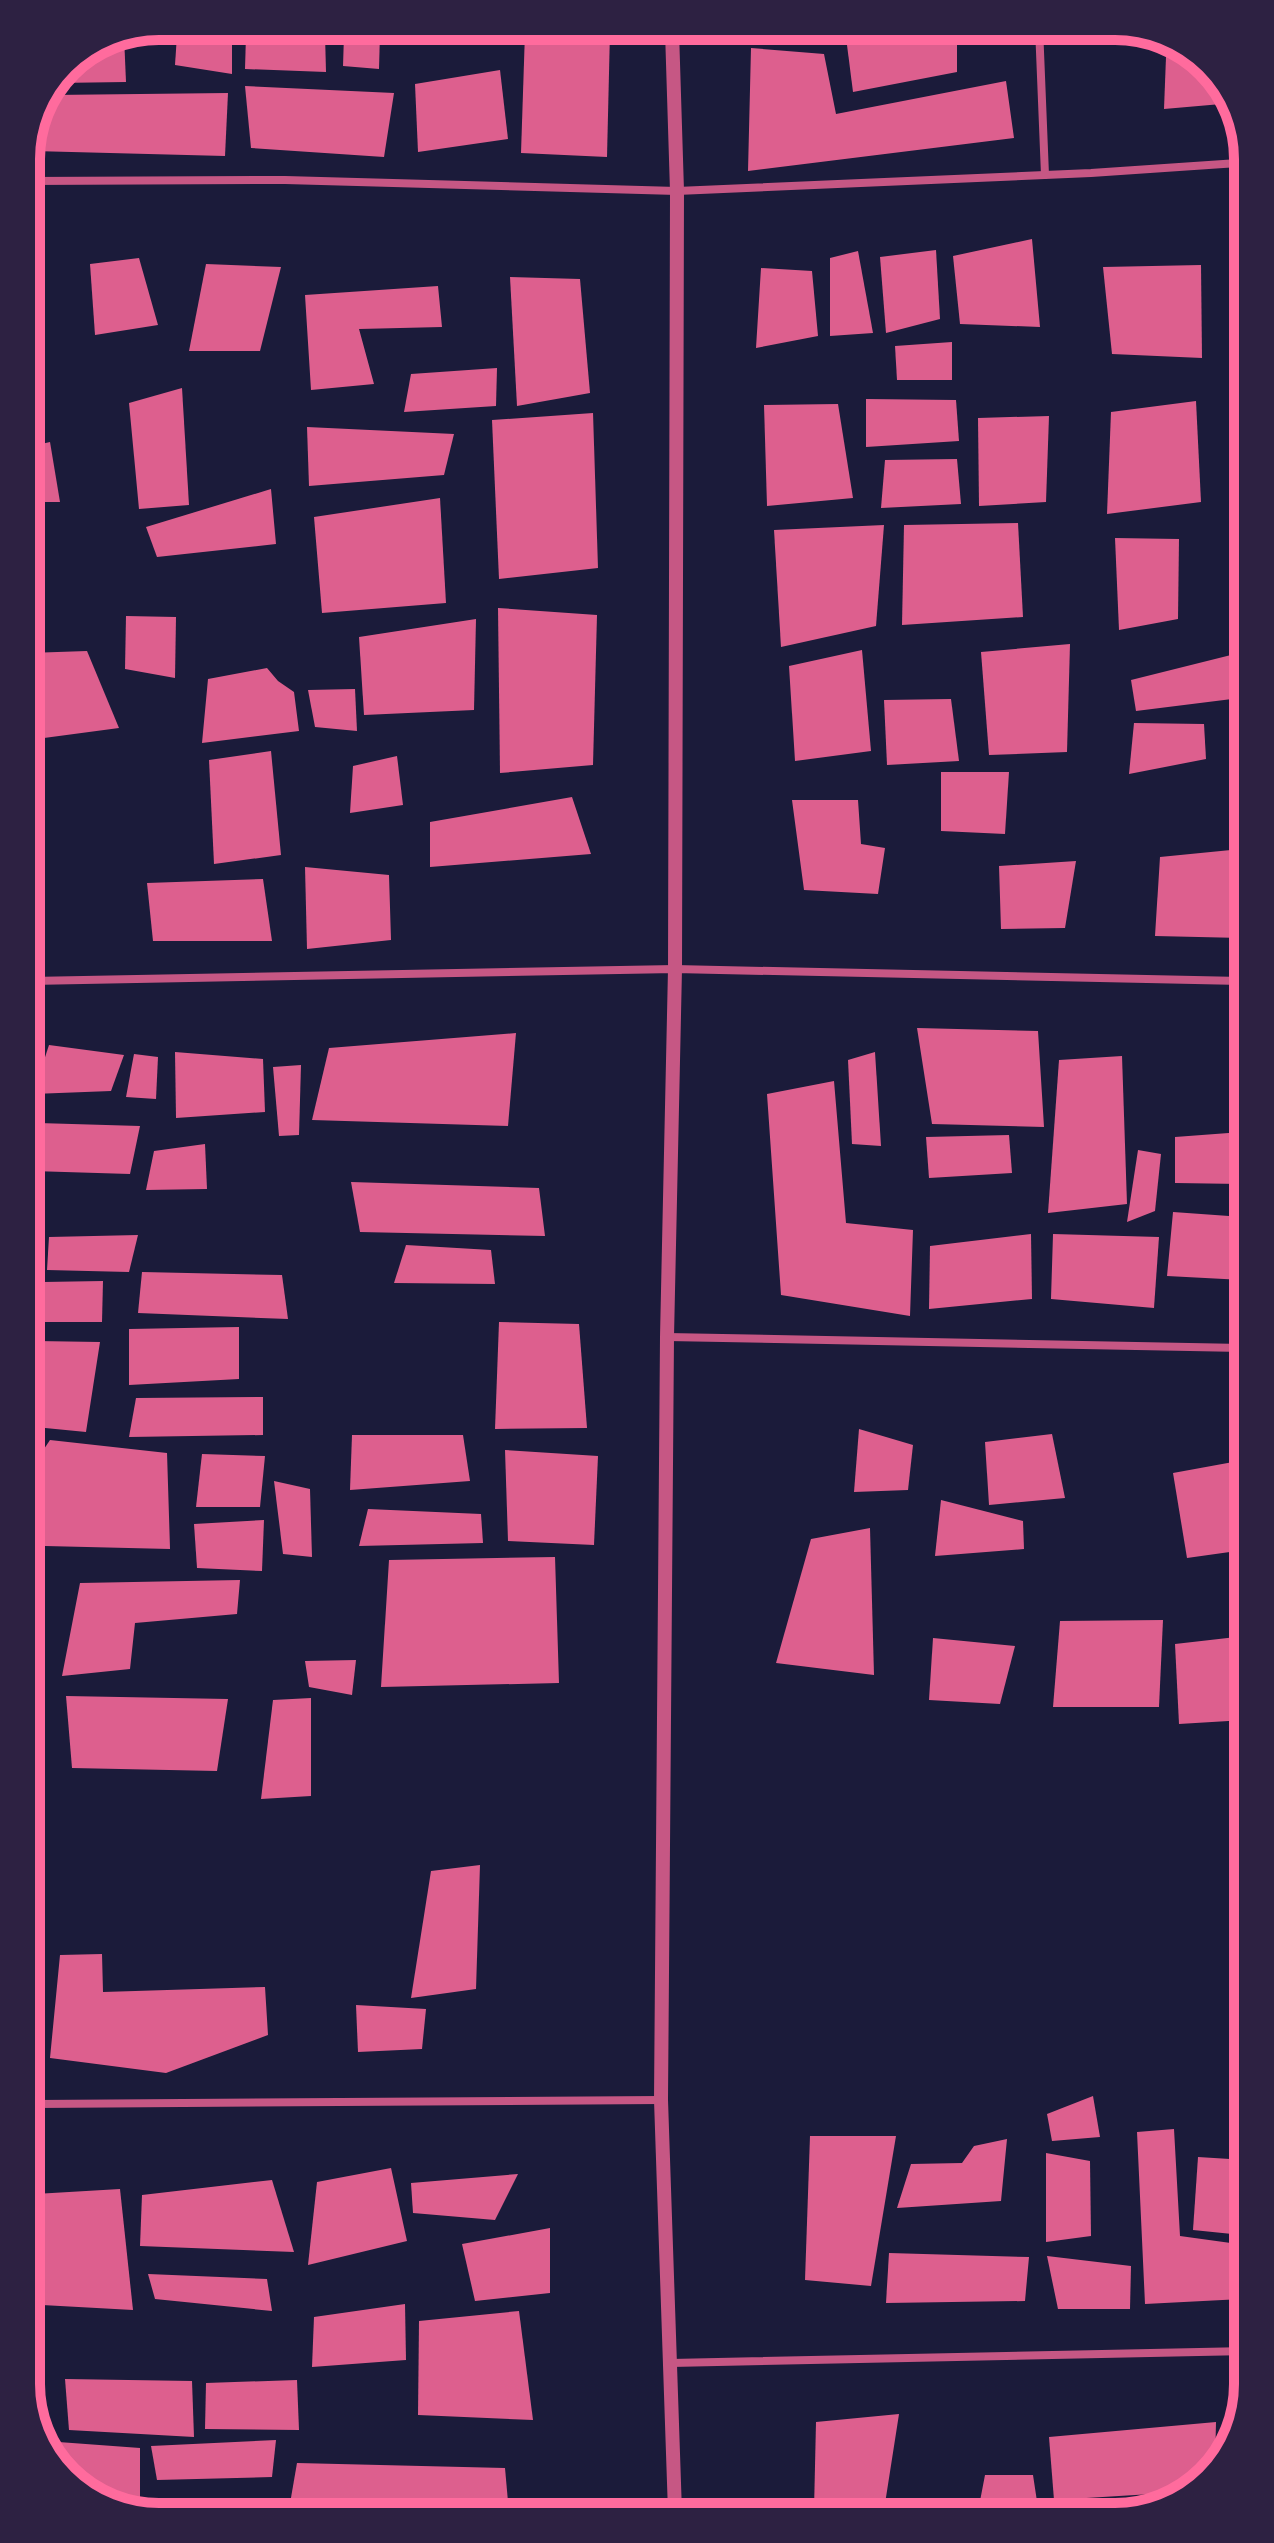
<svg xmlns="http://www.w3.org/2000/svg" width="1274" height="2543" font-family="Arial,sans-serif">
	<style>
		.building { fill: #dd5f8e }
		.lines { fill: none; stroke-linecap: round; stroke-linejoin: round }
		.minor { stroke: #c65784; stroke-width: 8 }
		.tertiary { stroke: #c65784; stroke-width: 14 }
		.rim { fill: none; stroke: #ff6b9d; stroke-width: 10 }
	</style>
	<rect width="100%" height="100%" fill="#1b1b3a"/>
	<!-- building -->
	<g class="building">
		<polygon points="1124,26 1133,30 1070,33 1072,27"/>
		<polygon points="900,28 927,28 927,31 833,35 834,29"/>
		<polygon points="810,29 810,31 752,37 751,30"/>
		<polygon points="610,31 607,157 521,153 525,32"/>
		<polygon points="380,33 379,69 343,66 344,34"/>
		<polygon points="957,33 957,72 853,92 847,45"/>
		<polygon points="296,34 325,34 326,72 245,69 246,35"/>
		<polygon points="177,35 232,35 232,74 175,65"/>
		<polygon points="109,36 124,36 126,82 57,83 65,65"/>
		<polygon points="751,48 824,54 836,114 1006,81 1014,138 748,171"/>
		<polygon points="1196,54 1233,103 1164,109 1166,57"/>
		<polygon points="500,70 508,139 418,152 415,84"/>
		<polygon points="245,86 394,93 384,157 251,148"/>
		<polygon points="228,93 225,156 33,151 35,131 52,95"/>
		<polygon points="1032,239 1040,327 960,324 953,256"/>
		<polygon points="936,250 940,319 886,333 880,257"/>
		<polygon points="858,251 873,333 830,336 830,258"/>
		<polygon points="139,258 158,325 95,335 90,264"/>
		<polygon points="206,264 281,267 260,351 189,351"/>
		<polygon points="1201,265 1202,358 1112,354 1103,267"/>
		<polygon points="761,268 812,271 818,336 756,348"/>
		<polygon points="510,277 580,279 590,393 517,406"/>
		<polygon points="438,286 442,327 359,329 374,384 311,390 305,295"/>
		<polygon points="952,342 952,380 897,380 895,346"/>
		<polygon points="497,368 496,406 404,412 411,374"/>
		<polygon points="182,388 189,505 139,509 129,403"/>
		<polygon points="866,399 956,400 959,441 866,447"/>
		<polygon points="1196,401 1201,502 1107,514 1111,412"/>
		<polygon points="838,404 853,498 767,506 764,405"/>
		<polygon points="593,413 598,568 499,579 492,420"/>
		<polygon points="1049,416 1046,502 979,506 978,418"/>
		<polygon points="307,427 454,434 444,475 309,486"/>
		<polygon points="50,442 60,502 28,502 28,447"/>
		<polygon points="957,459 961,504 881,508 885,460"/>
		<polygon points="271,489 276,544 157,557 146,527"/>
		<polygon points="440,498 446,603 322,613 314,517"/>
		<polygon points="1018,523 1023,617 902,625 904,525"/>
		<polygon points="884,525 876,626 781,647 774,530"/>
		<polygon points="1115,538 1179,539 1178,619 1119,630"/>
		<polygon points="498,608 597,615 593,765 500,773"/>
		<polygon points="126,616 176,617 175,678 125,669"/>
		<polygon points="476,619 474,710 364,715 359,637"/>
		<polygon points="1070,644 1067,752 989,755 981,652"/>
		<polygon points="862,650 871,751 795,761 789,666"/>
		<polygon points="87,651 119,728 29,740 28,653"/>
		<polygon points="1231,655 1240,698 1136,711 1131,680"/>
		<polygon points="267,668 278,681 294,692 299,731 202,743 208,679"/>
		<polygon points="355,689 357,731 315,727 308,690"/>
		<polygon points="951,699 959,761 887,765 884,700"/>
		<polygon points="1134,723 1204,724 1206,759 1129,774"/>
		<polygon points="271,751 281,855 214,864 209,760"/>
		<polygon points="397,756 403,805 350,813 353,766"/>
		<polygon points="941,772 1009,772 1005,834 941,831"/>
		<polygon points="572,797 591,854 430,867 430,822"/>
		<polygon points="792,800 858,800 861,844 885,848 878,894 804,890"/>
		<polygon points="1241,849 1242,938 1155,936 1160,857"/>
		<polygon points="1076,861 1065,928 1001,929 999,866"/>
		<polygon points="305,867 389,875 391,940 307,949"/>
		<polygon points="263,879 272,941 153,941 147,883"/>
		<polygon points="917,1028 1038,1031 1044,1127 932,1124"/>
		<polygon points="516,1033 508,1126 312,1120 329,1048"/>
		<polygon points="49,1045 124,1055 111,1091 33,1094"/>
		<polygon points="175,1052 263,1059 265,1112 176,1118"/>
		<polygon points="875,1052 881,1146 852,1144 848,1060"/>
		<polygon points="134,1054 158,1057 156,1099 126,1097"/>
		<polygon points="1122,1056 1127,1204 1048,1213 1059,1060"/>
		<polygon points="301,1065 299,1135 279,1136 273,1067"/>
		<polygon points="834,1081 846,1223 913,1230 910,1316 781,1295 767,1094"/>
		<polygon points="38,1123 140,1126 130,1174 32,1171"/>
		<polygon points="1242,1132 1241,1184 1175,1183 1175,1137"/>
		<polygon points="1009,1135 1012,1173 929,1178 926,1137"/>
		<polygon points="205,1144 207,1189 146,1190 154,1151"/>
		<polygon points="1138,1150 1161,1154 1155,1211 1127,1222"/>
		<polygon points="351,1182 539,1188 545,1236 360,1232"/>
		<polygon points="1173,1212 1243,1217 1243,1280 1167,1276"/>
		<polygon points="1031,1234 1032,1299 929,1309 930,1246"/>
		<polygon points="1053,1234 1159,1237 1154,1308 1051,1299"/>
		<polygon points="138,1235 129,1272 47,1270 49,1237"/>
		<polygon points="406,1245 491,1250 495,1284 394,1283"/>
		<polygon points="142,1272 282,1275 288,1319 138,1313"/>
		<polygon points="103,1281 102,1322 43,1322 43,1282"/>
		<polygon points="499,1322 579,1324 587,1428 495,1429"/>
		<polygon points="239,1327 239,1379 129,1385 129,1329"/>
		<polygon points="36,1341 100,1342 86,1432 35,1427"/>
		<polygon points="263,1397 263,1435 129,1437 136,1398"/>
		<polygon points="859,1429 913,1445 908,1490 854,1492"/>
		<polygon points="1052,1434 1065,1498 989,1505 985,1442"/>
		<polygon points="352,1435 463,1435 470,1481 350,1490"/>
		<polygon points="50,1440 167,1453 170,1549 45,1546 34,1464"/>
		<polygon points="505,1450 598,1456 594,1545 508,1541"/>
		<polygon points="202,1454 265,1456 260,1507 196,1507"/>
		<polygon points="1244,1460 1244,1550 1187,1558 1173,1473"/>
		<polygon points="274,1481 310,1489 312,1557 283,1554"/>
		<polygon points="941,1500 1023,1521 1024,1549 935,1556"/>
		<polygon points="368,1509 481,1514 483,1543 359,1546"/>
		<polygon points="264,1520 262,1571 197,1568 194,1524"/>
		<polygon points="870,1528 874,1675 776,1663 811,1539"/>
		<polygon points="555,1557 559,1683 381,1687 389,1560"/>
		<polygon points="240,1580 237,1614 135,1623 130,1669 62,1676 80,1583"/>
		<polygon points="1163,1620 1159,1707 1053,1707 1060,1621"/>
		<polygon points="1245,1636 1245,1720 1179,1724 1175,1644"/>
		<polygon points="933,1638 1015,1646 1000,1704 929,1700"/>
		<polygon points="356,1660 352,1695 309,1687 305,1661"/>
		<polygon points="66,1696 228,1699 217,1771 72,1768"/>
		<polygon points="311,1698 311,1796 261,1799 273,1700"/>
		<polygon points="480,1865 476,1989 411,1998 431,1871"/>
		<polygon points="102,1954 103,1992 265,1987 268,2035 166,2073 50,2058 60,1955"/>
		<polygon points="356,2005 426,2009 422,2049 358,2052"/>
		<polygon points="1093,2096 1100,2137 1052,2141 1047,2114"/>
		<polygon points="1174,2129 1180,2236 1238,2244 1242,2299 1145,2304 1137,2132"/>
		<polygon points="810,2136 896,2136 871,2286 805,2280"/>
		<polygon points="1007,2139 1001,2201 897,2208 911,2164 962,2163 974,2146"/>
		<polygon points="1046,2153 1090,2161 1091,2236 1046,2242"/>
		<polygon points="1198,2157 1246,2160 1242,2235 1193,2230"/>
		<polygon points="391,2168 407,2241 308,2265 317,2182"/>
		<polygon points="518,2174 495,2220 413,2213 411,2183"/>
		<polygon points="272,2180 294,2252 140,2246 142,2195"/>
		<polygon points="120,2189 133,2310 42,2305 35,2247 35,2194"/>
		<polygon points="550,2228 550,2293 475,2301 462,2244"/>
		<polygon points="889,2253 1029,2257 1025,2301 886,2303"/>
		<polygon points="1047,2256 1131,2266 1130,2309 1058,2309"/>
		<polygon points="148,2274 267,2279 272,2311 155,2299"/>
		<polygon points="405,2304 406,2360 312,2367 314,2317"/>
		<polygon points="519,2311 533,2420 418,2415 419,2321"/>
		<polygon points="65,2379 192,2381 194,2437 69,2430"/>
		<polygon points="297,2380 299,2430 205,2429 206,2383"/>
		<polygon points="899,2414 884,2510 814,2510 816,2422"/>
		<polygon points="1216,2422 1215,2466 1184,2492 1054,2500 1049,2437"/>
		<polygon points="276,2440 272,2477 157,2480 151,2446"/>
		<polygon points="45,2441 140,2448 140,2513 79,2490 46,2448"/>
		<polygon points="297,2463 505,2468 509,2513 288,2515"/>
		<polygon points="985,2475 1033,2475 1038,2508 897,2510 897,2502 980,2501"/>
		<polygon points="164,2506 267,2508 267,2516 164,2517"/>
	</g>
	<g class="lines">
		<!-- minor -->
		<g class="minor">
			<polyline points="1039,27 1045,175"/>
			<polyline points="26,181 285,180 677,191 1091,173 1238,163"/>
			<polyline points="30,981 675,969 1242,981"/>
			<polyline points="667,1337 1243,1348"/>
			<polyline points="35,2104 661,2100"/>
			<polyline points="671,2363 1248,2351"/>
		</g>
		<!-- tertiary -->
		<polyline class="tertiary" points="672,31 677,191 675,969 667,1337 661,2100 675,2512"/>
	</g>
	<!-- crop -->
	<path d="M0 0H1274V2543H0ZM159 40H1115A119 119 0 0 1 1234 159V2384A119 119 0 0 1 1115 2503H159A119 119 0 0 1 40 2384V159A119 119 0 0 1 159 40Z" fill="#2d2142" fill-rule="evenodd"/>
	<path class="rim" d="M159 40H1115A119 119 0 0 1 1234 159V2384A119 119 0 0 1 1115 2503H159A119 119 0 0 1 40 2384V159A119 119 0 0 1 159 40Z"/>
</svg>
